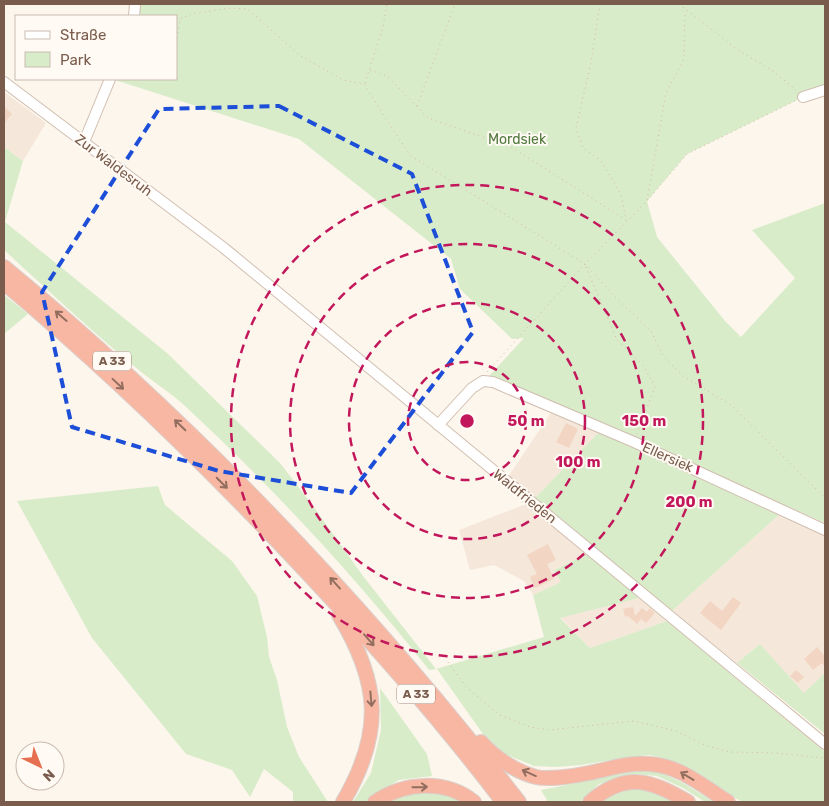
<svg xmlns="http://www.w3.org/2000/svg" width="829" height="806" font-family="Rubik,sans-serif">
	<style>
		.residential { fill: #f5e8da }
		.green { fill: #d8ecc9 }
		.building { fill: #f3d5c3 }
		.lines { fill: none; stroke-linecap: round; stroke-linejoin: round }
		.minor-casing { stroke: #d1beb0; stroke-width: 12 }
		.highway-casing { stroke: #dad1cd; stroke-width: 16 }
		.path { stroke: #d9b8a5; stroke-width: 1; stroke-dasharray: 1 4; stroke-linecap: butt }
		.minor { stroke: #fff; stroke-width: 10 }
		.highway { stroke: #f7b7a3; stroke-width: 14 }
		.oneway { stroke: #936e5e }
		.marked { fill: none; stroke: #1d4ed8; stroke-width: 4; stroke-dasharray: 10 6; stroke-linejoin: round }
		.ring { fill: none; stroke: #c2185b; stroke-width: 2.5; stroke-dasharray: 9 6 }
		.labels { text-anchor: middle; stroke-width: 4; stroke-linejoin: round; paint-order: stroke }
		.shield { fill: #fffaf3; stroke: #a28b7f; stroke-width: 1 }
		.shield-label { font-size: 12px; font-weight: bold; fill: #7a5c4d }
		.park-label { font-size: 14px; fill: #537a41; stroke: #fffaf3 }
		.street-label { font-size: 14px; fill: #7a5c4d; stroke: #fffaf3 }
		.centre { fill: #c2185b; stroke: #fffaf3; stroke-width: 2.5 }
		.ring-label { font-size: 15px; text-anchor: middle; font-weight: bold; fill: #c2185b; stroke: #fffaf3; stroke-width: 4; stroke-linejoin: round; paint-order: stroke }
	</style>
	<rect width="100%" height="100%" fill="#fdf6ec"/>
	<!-- residential -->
	<g class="residential">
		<polygon points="4,92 46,123 23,161 4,147"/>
		<polygon points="552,411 599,432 534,499 508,477"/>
		<polygon points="526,504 587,554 555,569 561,582 533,595 524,581 494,565 470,570 459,530"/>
		<polygon points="780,514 825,534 825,673 804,694 760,644 737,663 672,611"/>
		<polygon points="639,598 667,621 590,648 560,617"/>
	</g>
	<!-- green -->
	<g class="green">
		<polygon points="135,4 825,4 825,90 803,97 687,154 647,201 657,237 725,321 741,337 795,278 752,230 825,203 825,523 489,376 524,338 512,339 460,289 451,259 299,139 112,79 176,79 176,16 134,16"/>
		<path d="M4,147L23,161L5,222L167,353L280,463L313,506L363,576L436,669L544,637L533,595L561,582L554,570L587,554L639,598L560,618L590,648L667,621L825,752V802H742L679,763L650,755L624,758L581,765L556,767L534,766L505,754L490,744L437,669L429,670C355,576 273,488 185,406C171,393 155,383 140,371C93,333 49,291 4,250Z"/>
		<polygon points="4,295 28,314 4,334"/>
		<polygon points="599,432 780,514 672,611 534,499"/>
		<polygon points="158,486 165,505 232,561 257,596 267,637 269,657 277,680 287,727 299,757 328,802 293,802 293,792 264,769 250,797 232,770 186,754 92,638 17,501"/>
		<polygon points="760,644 804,693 825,673 825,734 737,663"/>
		<polygon points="380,688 427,754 432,776 399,780 365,802 353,802 371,773 381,730"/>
		<polygon points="633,769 657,771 683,783 714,802 705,802 683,788 657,776 635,774 599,784 580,802 548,802 541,790 592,780"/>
		<polygon points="635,787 655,790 680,802 603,802 609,797"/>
		<polygon points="414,792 442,793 463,802 387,802"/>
	</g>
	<!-- building -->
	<g class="building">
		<polygon points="4,106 12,114 4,123"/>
		<polygon points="566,423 578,429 569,448 556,442"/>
		<polygon points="548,544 556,560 547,564 554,579 535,588 530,577 537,574 527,555"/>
		<polygon points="733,597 741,603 721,630 700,613 710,601 722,611"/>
		<polygon points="633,607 635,616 642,608 647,612 650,608 655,613 646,623 641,619 637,624 628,616 625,617 623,609"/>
		<polygon points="817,647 825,656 825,667 822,663 813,670 804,659"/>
		<polygon points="796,670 804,677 798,683 790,676"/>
	</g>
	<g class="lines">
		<!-- minor casing -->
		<g class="minor-casing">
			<g id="minor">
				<polyline points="134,16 135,4"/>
				<polyline points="4,82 224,248 825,744"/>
				<polyline points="803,97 825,90"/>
				<polyline points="84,142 110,79"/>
				<polyline points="438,425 472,388 483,381 493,382 634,442 825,530"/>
			</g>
		</g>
		<!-- highway casing -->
		<g class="highway-casing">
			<g id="highway">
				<path d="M4,267C195,425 367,606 519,802"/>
				<path d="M4,283C113,374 215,474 312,578C379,650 444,724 503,802"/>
				<path d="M339,615C380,683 384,732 343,802"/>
				<path d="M481,742C494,757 516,772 536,777C549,780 575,776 589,773C609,769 629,762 650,764C680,766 703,786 728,802"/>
				<path d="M375,802C404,782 445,779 474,802"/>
				<path d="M590,802C626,771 651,780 688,802"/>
			</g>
		</g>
		<!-- path -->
		<g class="path">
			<polyline points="600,4 591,62 576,128 583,148 601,161 621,194 626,220"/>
			<polyline points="679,4 738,50 773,71 796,90"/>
			<polyline points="176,48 180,19 191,14 231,8 248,9 299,55 343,80 364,84 387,121 411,156 585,264 615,297 651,331 663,356 683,376 731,405 825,498"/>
			<polyline points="370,70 387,76 428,118 511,147 626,220"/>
			<polyline points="365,83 383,27 387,4"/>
			<polyline points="417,106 455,4"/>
			<polyline points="647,200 666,93 684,59 685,11"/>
			<polyline points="586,267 617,340 644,366 655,387 637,434"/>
			<polyline points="487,372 585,264 647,201 687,154 795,101"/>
			<polyline points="448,662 467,688 500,715 530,727 550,730 634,721 676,731 707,746 730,752 776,753 825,758"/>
		</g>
		<!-- minor -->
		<use href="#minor" class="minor"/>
		<!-- highway -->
		<use href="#highway" class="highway"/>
	</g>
	<!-- one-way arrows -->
	<defs><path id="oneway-shaft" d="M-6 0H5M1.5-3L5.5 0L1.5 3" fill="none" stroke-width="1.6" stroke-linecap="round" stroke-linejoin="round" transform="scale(1.25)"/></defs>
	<g class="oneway">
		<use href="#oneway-shaft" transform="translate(61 316) rotate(-139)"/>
		<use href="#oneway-shaft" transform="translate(118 384) rotate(43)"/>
		<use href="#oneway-shaft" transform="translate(180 425) rotate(-136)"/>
		<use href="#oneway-shaft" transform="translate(222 483) rotate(45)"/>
		<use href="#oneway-shaft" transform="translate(335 583) rotate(-132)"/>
		<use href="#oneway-shaft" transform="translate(369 640) rotate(49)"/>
		<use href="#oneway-shaft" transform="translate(371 699) rotate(85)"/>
		<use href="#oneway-shaft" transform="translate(529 773) rotate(-156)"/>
		<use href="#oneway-shaft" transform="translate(687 776) rotate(-149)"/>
		<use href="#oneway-shaft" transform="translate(420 787) rotate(-1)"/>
	</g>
	<!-- marked area -->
	<path class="marked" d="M279,106L412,174L473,332L351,493L219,471L72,427L42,292L159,109Z"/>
	<!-- distance rings -->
	<g class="ring">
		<circle cx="467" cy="421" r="59"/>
		<circle cx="467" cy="421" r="118"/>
		<circle cx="467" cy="421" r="177"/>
		<circle cx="467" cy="421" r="236"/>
	</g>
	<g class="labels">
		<!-- shield labels -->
		<g class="shield">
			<rect x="93" y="351.5" width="38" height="19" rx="4"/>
			<rect x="397" y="684.5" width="38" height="19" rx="4"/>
		</g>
		<g class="shield-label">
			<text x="112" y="365">A 33</text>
			<text x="416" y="698">A 33</text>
		</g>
		<!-- park labels -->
		<g class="park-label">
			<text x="517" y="144">Mordsiek</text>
		</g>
		<!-- street labels -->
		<g class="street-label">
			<text transform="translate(114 165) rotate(37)" y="5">Zur Waldesruh</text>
			<text transform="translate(668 457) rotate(24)" y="5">Ellersiek</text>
			<text transform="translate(525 496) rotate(39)" y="5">Waldfrieden</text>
		</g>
	</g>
	<circle cx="467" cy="421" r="8" class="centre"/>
	<g class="ring-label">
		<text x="526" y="426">50 m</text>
		<text x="644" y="426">150 m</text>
		<text x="578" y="467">100 m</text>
		<text x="689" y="507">200 m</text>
	</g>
	<!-- border -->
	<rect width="829" height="806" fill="none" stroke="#7a5c4d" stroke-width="10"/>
	<!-- legend -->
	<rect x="15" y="15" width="162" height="65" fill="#fffaf3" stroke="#cabbb1"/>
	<rect x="25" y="31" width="25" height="8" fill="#ffffff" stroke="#cabbb1"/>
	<text x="60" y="40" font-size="15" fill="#7a5c4d">Straße</text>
	<rect x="25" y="52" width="25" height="15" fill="#d8ecc9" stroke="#cabbb1"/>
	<text x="60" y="65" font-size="15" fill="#7a5c4d">Park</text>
	<!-- north arrow -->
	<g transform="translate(40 766) rotate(137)"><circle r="24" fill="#fffaf3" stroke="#cabbb1"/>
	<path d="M0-4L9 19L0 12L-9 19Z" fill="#e76f51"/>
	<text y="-8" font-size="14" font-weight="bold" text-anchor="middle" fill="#7a5c4d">N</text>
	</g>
</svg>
